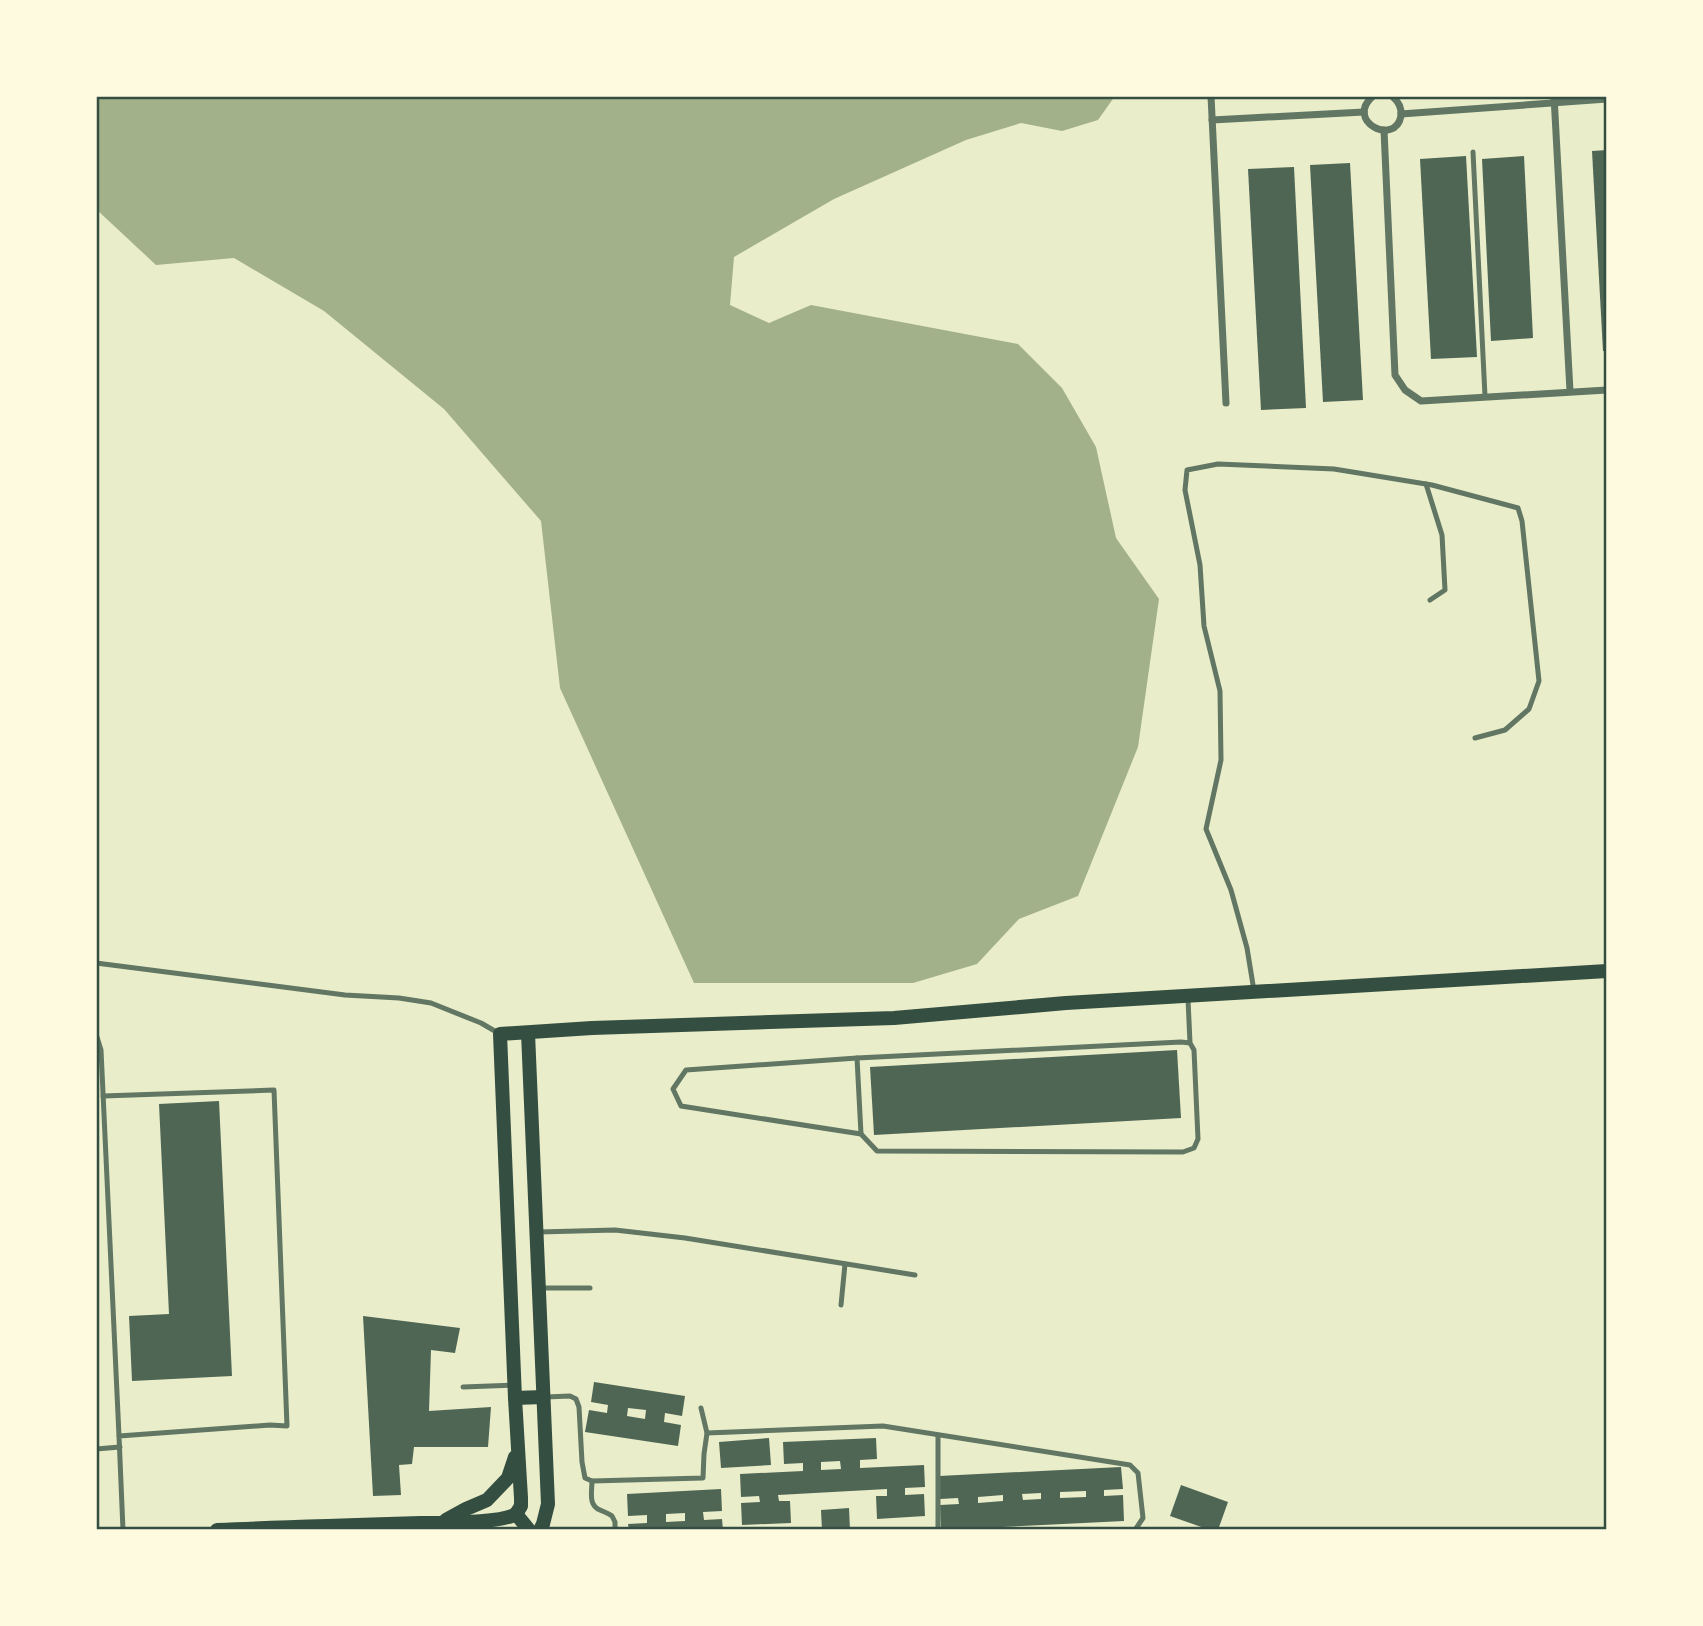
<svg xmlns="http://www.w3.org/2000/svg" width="1703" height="1626" font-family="'Archivo Narrow',sans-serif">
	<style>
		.water { fill: #a3b18a }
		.building { fill: #4f6655; fill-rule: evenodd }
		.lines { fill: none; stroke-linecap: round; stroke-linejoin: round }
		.service { stroke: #617663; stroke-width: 5 }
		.minor { stroke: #617663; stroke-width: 7 }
		.secondary { stroke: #344e41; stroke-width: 14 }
		.neatline { fill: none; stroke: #344e41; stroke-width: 2.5 }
	</style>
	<rect width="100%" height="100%" fill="#e9edc9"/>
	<!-- water -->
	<polygon class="water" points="96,96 1115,96 1098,120 1062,131 1021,123 966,140 834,199 734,257 730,305 769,323 811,305 1018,344 1062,388 1096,447 1116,538 1159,599 1138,747 1078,896 1019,919 977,964 913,983 694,983 560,688 541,521 444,409 324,311 234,258 156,265 96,209"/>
	<!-- building -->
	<g class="building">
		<polygon points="1607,150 1607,351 1603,351 1592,151"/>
		<polygon points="1466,156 1477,357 1431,359 1420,159"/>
		<polygon points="1524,156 1533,338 1491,341 1482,159"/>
		<polygon points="1350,163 1363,400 1323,402 1310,165"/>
		<polygon points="1294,167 1306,408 1261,410 1248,169"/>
		<polygon points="1177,1050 1181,1118 874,1135 870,1067"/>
		<polygon points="219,1101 232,1376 132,1381 129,1316 169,1314 159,1104"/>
		<polygon points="363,1316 460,1328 455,1353 431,1350 429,1411 491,1407 488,1447 414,1447 412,1464 399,1465 401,1495 373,1496"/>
		<path d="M594,1382L685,1396L682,1416L665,1413L664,1422L681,1425L678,1446L585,1432L589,1410L607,1413L608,1405L591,1402ZM628,1408L646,1410L645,1419L627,1416Z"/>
		<polygon points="769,1438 771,1465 721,1468 719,1442"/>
		<path d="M876,1438L877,1459L860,1460V1468L924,1465L925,1487L905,1488V1495L924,1494L925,1516L877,1519L876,1496H887V1489L778,1495L779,1501H790L791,1523L742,1525L741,1503L760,1502L759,1496L741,1497L740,1474L803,1471V1463L784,1464L783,1442ZM840,1461L841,1469L821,1470V1462Z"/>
		<path d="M1121,1467L1123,1489L1104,1490V1496L1123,1495L1124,1521L941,1530L940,1505L959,1504L958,1498L940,1499L939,1476ZM1086,1491V1497L1060,1498V1492ZM1041,1493V1499L1023,1500L1022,1494ZM1003,1495V1501L978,1503V1497Z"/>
		<polygon points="1181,1485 1228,1502 1218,1530 1210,1530 1170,1516"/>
		<path d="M721,1489L722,1511L703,1512L704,1520L722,1519L723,1530H629L628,1524L647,1523V1515L628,1516L627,1494ZM685,1513V1521L666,1522V1514Z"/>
		<polygon points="849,1508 850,1530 822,1530 821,1510"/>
	</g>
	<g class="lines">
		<!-- service -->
		<g class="service">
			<polyline points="1473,152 1485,396"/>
			<polyline points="1426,484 1442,535 1445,590 1430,600"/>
			<polyline points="96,963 345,995 399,998 431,1003 481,1023 500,1034"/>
			<polyline points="1254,991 1247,948 1231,890 1206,829 1221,760 1220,691 1204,626 1200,565 1185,490 1187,470 1218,464 1334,469 1432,485 1518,508 1522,521 1539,681 1529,709 1505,730 1475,738"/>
			<polyline points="1188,999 1190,1043 1194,1050 1198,1139 1194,1148 1183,1152 877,1151 861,1134 681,1106 673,1089 686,1070 857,1058 1181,1042 1190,1043"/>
			<polyline points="96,1034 101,1050 119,1436"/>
			<polyline points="857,1058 861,1134"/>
			<polyline points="103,1096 274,1090 287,1426 270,1425 119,1436 123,1530"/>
			<polyline points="539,1232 615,1230 685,1238 915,1275"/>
			<polyline points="541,1288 590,1288"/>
			<polyline points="841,1305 845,1264"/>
			<polyline points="463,1387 514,1385"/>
			<polyline points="546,1397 570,1396 576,1399 579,1407 582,1462 585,1478 592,1481 703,1478 704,1454 707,1433 701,1408"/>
			<polyline points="707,1433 883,1426 1130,1465 1138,1473 1143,1518 1135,1530"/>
			<polyline points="96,1449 120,1447"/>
			<path d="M592,1481C592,1492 588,1505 600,1510C604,1512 608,1513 612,1516L615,1522V1530"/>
			<polyline points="938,1530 938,1436"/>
		</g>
		<!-- minor -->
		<g class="minor">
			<polyline points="1211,96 1226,403"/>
			<path d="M1373,96C1344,121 1395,147 1401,116C1402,107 1398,101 1392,96"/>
			<polyline points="1554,96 1570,391"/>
			<polyline points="1401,114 1607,99"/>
			<polyline points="1212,120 1364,112"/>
			<polyline points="1384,130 1395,375 1405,390 1421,401 1607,390"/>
		</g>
		<!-- secondary -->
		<g class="secondary">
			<polyline points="528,1033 548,1504 543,1524 540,1530"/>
			<polyline points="515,1398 543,1397"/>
			<polyline points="516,1514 521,1506 521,1498 515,1398 500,1034 592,1028 894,1018 1066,1003 1607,971"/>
			<polyline points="516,1514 529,1530"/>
			<polyline points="446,1520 466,1509 487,1500 508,1478 515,1457"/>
			<path d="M217,1530C285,1527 353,1525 421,1523C440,1523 502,1523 516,1514"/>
		</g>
	</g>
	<!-- border -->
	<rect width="1703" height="1626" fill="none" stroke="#fefae0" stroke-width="196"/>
	<rect x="98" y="98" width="1507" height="1430" class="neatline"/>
</svg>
